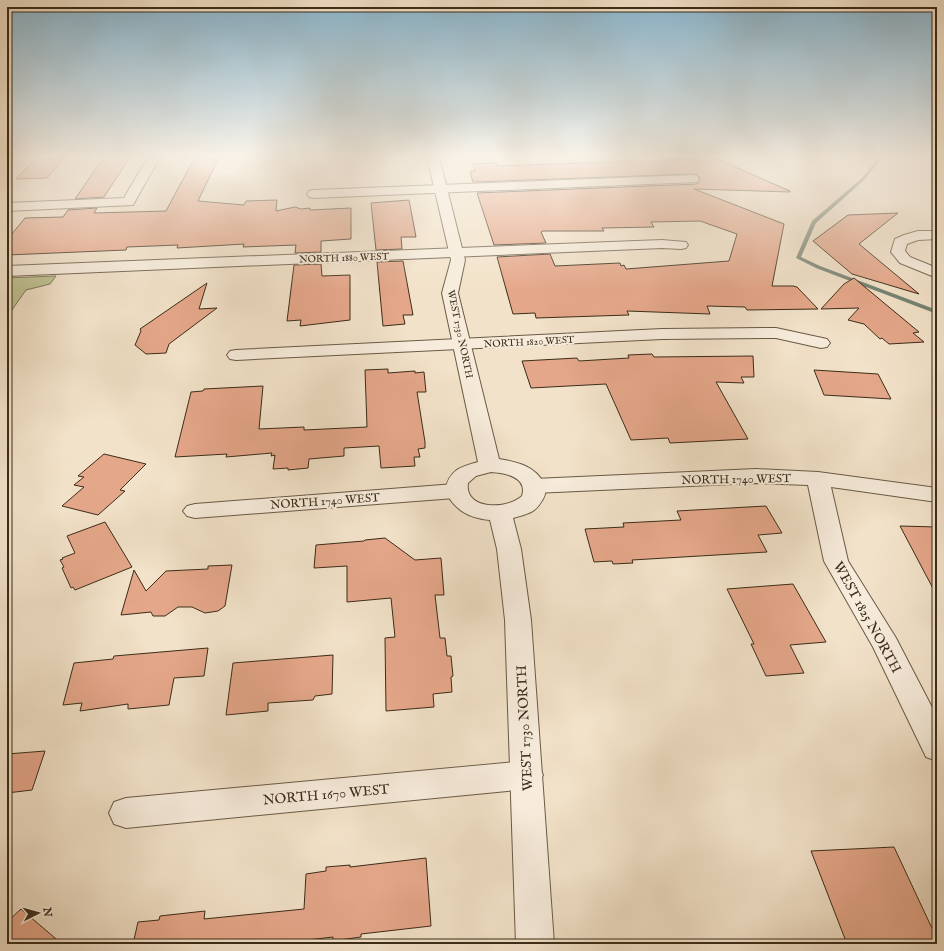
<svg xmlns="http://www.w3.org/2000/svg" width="944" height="951" font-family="'IM FELL English',serif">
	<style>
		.green { fill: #bfc293; stroke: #7d7756 }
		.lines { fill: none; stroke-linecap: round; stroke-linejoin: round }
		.stream { fill: #758474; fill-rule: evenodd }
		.building { fill: #e5a78a; stroke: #3b2c19 }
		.minor-casing { stroke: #695a45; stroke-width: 2 }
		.tertiary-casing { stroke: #695a45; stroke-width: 2 }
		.minor { fill: #f7ecdc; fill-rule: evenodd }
		.tertiary { fill: #f7ecdc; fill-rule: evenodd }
		.labels { text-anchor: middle; stroke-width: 4; stroke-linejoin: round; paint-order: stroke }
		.far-street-label { font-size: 10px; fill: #3b2c19; stroke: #f7ecdc }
		.street-label { font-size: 12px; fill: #3b2c19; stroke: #f7ecdc }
		.near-street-label { font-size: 14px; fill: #3b2c19; stroke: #f7ecdc }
	</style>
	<rect width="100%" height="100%" fill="#f2e2c9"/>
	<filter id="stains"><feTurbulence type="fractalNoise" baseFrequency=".005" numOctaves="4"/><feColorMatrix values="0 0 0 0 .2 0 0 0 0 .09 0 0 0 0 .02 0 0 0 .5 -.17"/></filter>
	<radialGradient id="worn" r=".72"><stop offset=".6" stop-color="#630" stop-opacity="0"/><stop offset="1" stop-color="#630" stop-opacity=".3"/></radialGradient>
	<!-- green -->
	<polygon class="green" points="56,276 50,284 26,290 7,317 7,278"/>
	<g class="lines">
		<!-- stream -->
		<polygon class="stream" points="879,157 883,157 864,180 816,223 801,257 820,266 937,310 937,314 816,268 796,258 812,221 862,178"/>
	</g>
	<!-- building -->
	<g class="building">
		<polygon points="37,157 65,157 47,178 16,179"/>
		<polygon points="104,157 130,157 104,197 75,199"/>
		<polygon points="195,157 219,157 198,201 244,205 246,201 277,200 276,211 295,207 301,209 310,208 310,210 351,208 351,239 321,241 321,252 295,253 296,245 243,247 244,244 177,248 178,245 127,247 126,250 7,255 7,240 25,218 63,217 68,210 97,208 94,213 166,211"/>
		<polygon points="696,159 699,162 717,159 790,191 790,192 694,189 784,224 772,286 793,286 797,287 818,309 747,310 745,307 707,306 710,314 627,311 629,315 536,318 535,313 513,314 497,257 550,254 555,266 620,263 621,266 624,265 626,269 729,261 737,234 700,221 651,222 654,227 602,228 604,231 543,231 541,232 546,243 494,245 477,193 697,184 700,178 697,175 693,174 473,182 470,171 475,171 473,164 496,163 497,166"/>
		<polygon points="409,200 416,237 401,237 402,249 376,250 371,203"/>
		<polygon points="898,213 859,244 919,294 852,274 813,241 848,215"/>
		<polygon points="403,261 413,315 403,315 405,324 383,326 377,262"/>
		<polygon points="321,264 322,276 350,275 350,320 300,326 301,320 287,321 294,265"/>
		<polygon points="854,278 919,332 913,333 924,342 889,344 882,338 880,339 864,324 848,320 859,308 821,309 844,284"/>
		<polygon points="207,283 199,309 217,308 169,344 166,353 146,354 135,345 141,331 140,329"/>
		<polygon points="652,354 654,357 753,356 754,377 741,377 744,383 716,382 748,439 670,443 668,438 631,440 606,384 531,388 522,361 577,358 579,361 629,358 628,355"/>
		<polygon points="388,369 388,373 415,371 415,373 424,372 426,392 417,392 425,442 425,448 418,449 420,457 414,457 415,466 381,468 379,446 344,448 344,456 309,459 308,468 288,470 288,468 273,469 275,455 271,456 272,453 226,457 227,454 175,457 191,392 203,391 204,389 263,386 259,429 304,427 304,430 367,427 365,370"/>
		<polygon points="814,370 878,374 891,399 824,395"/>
		<polygon points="104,454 146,464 120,490 125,491 98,515 62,506 84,487 74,485 84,477 78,476"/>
		<polygon points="766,506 782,533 758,535 767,552 632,560 633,563 613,564 612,561 594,562 585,529 624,527 623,523 681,520 677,511"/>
		<polygon points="105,522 132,567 75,590 73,587 71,588 62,568 64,567 60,560 63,559 62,558 75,553 67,536"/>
		<polygon points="900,526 937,527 937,596"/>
		<polygon points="385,538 415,560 441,558 444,595 435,595 440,638 445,638 447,656 451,656 453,676 451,677 452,692 433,694 434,707 386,711 385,638 395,637 391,598 347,602 347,566 314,568 316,545 364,541 365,540"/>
		<polygon points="232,565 225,606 218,611 205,613 192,607 178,607 165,616 153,616 151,612 121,615 134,570 146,591 166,571 208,569 208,566"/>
		<polygon points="793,584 826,642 790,645 804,673 766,676 751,644 754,644 727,589"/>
		<polygon points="208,648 204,676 174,678 169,705 128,709 128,704 80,711 82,703 63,705 74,663 113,659 114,656"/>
		<polygon points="333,655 332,694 315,696 313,700 268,703 268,711 226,715 233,663"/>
		<polygon points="45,751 32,790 7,793 7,754"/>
		<polygon points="894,847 937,939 937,944 847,944 811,851"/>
		<polygon points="426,858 431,926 361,934 361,937 333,941 333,937 274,944 133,944 138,922 159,920 160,916 205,911 204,919 304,909 306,874 326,871 326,867 350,865 350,867"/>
		<polygon points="21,909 62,944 7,944 7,922"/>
	</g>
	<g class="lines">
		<!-- minor casing -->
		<g class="minor-casing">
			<g id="minor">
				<polygon points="148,157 160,157 133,205 7,211 7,203 124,198"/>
				<polygon points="693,175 697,176 699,179 697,182 313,198 309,197 307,194 309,191 313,190"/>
				<polygon points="918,231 937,231 937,239 918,240 907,244 905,251 910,257 937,268 937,278 900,263 891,252 895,239 904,235"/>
				<polygon points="662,240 686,242 688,245 686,248 681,249 662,248 7,276 7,266"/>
				<polygon points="776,328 827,339 830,343 827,347 821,348 776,338 662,339 236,360 230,359 227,355 230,351 236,350 662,329"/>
				<polygon points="756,469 818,472 937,488 937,502 831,487 848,561 896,638 937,717 937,761 926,757 873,647 824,561 808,485 756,483 534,493 526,491 523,486 526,481 534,479"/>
				<polygon points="455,484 463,486 466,491 463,496 455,498 195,518 187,516 183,511 187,506 195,504"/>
				<polygon points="527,761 538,765 543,775 538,785 527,789 126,828 114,824 109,813 114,802 126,798"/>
			</g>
		</g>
		<!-- tertiary casing -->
		<g class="tertiary-casing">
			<path id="tertiary" d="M427,157H439L465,260L458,293L499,459C517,462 536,466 544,484C546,489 546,494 543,499C540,504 536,510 531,512C525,515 519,516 513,518L521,549L531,620L554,944H516L505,620L497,549L490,520C468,518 455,510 445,491C449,470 460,467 478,462L442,293L451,260ZM491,472C505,473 528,477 522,496C507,510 464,510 468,483L476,476Z"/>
		</g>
		<!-- minor -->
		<use href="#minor" class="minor"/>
		<!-- tertiary -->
		<use href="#tertiary" class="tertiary"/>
	</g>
	<!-- sky -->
	<linearGradient id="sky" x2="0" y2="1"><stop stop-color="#89b8d2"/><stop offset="0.54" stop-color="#f9f2e7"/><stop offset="1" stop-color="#f9f2e7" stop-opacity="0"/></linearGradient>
	<rect width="944" height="290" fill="url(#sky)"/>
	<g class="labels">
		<!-- far-street labels -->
		<g class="far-street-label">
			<text transform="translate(344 257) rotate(-2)" y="4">NORTH 1880 WEST</text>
			<text transform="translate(461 334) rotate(78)" y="4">WEST 1730 NORTH</text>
			<text transform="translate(529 341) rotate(-3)" y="4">NORTH 1820 WEST</text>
		</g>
		<!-- street labels -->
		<g class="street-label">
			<text transform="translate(736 479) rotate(-1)" y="4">NORTH 1740 WEST</text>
			<text transform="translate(325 501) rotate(-4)" y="4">NORTH 1740 WEST</text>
		</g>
		<!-- near-street labels -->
		<g class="near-street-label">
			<text transform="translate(868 617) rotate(61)" y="5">WEST 1825 NORTH</text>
			<text transform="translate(524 728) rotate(-93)" y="5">WEST 1730 NORTH</text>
			<text transform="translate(326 794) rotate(-5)" y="5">NORTH 1670 WEST</text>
		</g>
	</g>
	<!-- margin -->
	<rect width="944" height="951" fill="none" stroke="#f2e2c9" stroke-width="24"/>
	<rect x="8" y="8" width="928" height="935" fill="none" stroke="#3b2c19" stroke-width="2"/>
	<rect x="12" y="12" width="920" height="927" fill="none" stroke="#3b2c19"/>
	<!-- north arrow -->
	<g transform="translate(38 913) rotate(84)" stroke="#f7ecdc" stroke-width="3" paint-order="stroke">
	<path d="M0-3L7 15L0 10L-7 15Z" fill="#3b2c19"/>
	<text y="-6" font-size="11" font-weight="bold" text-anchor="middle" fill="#3b2c19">N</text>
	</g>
	<rect width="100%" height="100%" filter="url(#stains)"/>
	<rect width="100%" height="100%" fill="url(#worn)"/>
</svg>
